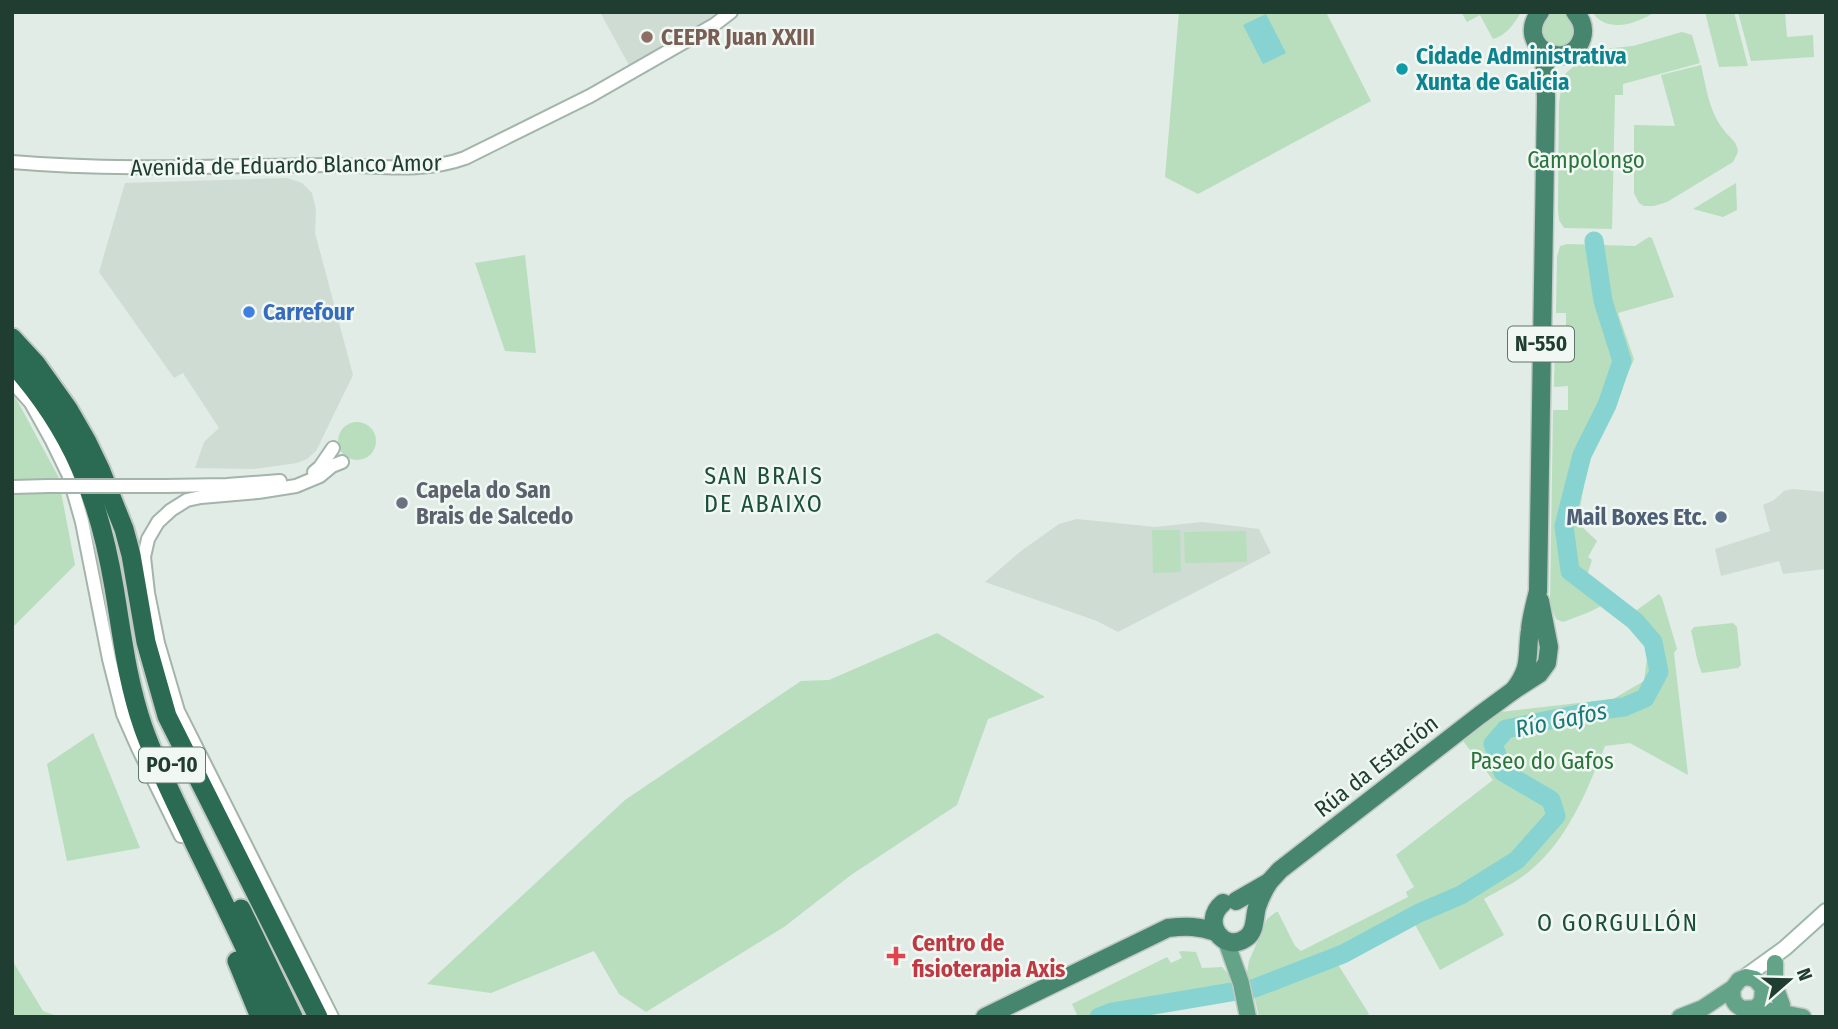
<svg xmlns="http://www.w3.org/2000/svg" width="1838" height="1029" font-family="'Fira Sans Condensed',sans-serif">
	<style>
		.built { fill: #cedcd3 }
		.green { fill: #b8debd }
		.water { fill: #86d3d2 }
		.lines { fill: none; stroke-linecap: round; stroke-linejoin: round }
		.river { stroke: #86d3d2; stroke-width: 19 }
		.tertiary-casing { stroke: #a3b4ab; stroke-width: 16 }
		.secondary-casing { stroke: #9eb8ab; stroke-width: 18 }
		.primary-casing { stroke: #c1c9c5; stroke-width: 19 }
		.trunk-casing { stroke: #c1c9c5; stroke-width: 21 }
		.motorway-casing { stroke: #c1c9c5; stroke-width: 23 }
		.tertiary { stroke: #fff; stroke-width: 12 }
		.secondary { stroke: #fff; stroke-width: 14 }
		.primary { stroke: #63a388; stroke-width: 16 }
		.trunk { stroke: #47866e; stroke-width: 18 }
		.motorway { stroke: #2b6a53; stroke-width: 19 }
		.tertiary-bridge-casing { stroke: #a3b4ab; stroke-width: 16; stroke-linecap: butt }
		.tertiary-bridge { stroke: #fff; stroke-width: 12 }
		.education-dot { fill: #8d6e63; stroke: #f1f8f3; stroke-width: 2.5 }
		.culture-dot { fill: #0f9aa8; stroke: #f1f8f3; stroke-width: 2.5 }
		.shop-dot { fill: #3f7fe0; stroke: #f1f8f3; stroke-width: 2.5 }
		.worship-dot { fill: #6b7280; stroke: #f1f8f3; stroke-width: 2.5 }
		.service-dot { fill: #5c6f8a; stroke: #f1f8f3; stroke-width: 2.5 }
		.health-dot { fill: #e0444e; stroke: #f1f8f3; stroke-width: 2.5 }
		.labels { text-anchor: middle; stroke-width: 5; stroke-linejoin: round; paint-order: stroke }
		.shield { fill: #f1f8f3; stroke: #5f756b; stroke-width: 2 }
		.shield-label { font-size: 21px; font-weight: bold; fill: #203d31 }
		.education-label { font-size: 23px; font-weight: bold; fill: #785e54; stroke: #f1f8f3; text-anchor: start }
		.culture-label { font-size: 23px; font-weight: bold; fill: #0d838f; stroke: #f1f8f3; text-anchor: start }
		.park-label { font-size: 23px; fill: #29753b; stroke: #f1f8f3 }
		.street-label { font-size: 23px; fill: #203d31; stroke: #f1f8f3 }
		.shop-label { font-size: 23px; font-weight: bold; fill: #366cbe; stroke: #f1f8f3; text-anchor: start }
		.worship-label { font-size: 23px; font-weight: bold; fill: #5b616d; stroke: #f1f8f3; text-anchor: start }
		.service-label { font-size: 23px; font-weight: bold; fill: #4e5e75; stroke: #f1f8f3; text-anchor: end }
		.health-label { font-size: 23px; font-weight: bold; fill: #be3a42; stroke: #f1f8f3; text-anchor: start }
		.neighbourhood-label { font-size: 24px; letter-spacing: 2px; fill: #1c4f3b; stroke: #f1f8f3 }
		.water-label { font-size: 24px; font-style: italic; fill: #19797a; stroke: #f1f8f3 }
	</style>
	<rect width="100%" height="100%" fill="#e0ece5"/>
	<!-- built -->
	<g class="built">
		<polygon points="600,12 722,12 630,67"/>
		<polygon points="287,178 302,183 312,193 316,209 315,233 353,375 316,451 307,459 297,463 254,469 195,468 204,442 219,428 183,373 174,378 99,272 125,183"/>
		<polygon points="1792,489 1826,492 1826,569 1783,574 1779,561 1721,576 1715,549 1770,531 1763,505 1774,500 1784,491"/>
		<polygon points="1077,519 1155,527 1202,522 1259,529 1271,553 1118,632 1097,621 985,582 1021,551 1059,524"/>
	</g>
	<!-- green -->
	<g class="green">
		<polygon points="1179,12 1326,12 1371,101 1198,194 1165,177"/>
		<path d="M1461,12H1521C1514,24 1507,35 1493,39L1480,15L1467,22Z"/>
		<polygon points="1551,12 1564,12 1571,16 1576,34 1570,45 1557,49 1542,41 1540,24 1546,15"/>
		<path d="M1592,12H1655C1636,24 1607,34 1592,12Z"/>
		<polygon points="1705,12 1734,12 1748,66 1719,67"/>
		<polygon points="1738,12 1785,12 1787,37 1813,35 1814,57 1751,61"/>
		<polygon points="1682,32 1692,35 1700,63 1623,84 1623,95 1615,95 1612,229 1564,228 1559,220 1558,210 1559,104 1561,88 1566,73 1593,50 1633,46"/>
		<path d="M1701,65C1706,86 1709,111 1723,129C1729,138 1737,140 1738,152L1733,162L1667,202L1654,206H1644L1639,203L1634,193V125L1675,126L1661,75Z"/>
		<polygon points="1736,183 1737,210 1723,217 1693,209"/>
		<path d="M1649,237L1652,238L1674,297L1618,313L1634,359L1611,413L1607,412C1591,448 1583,484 1578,523L1597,541L1588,557L1592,560L1586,579L1616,594C1603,609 1581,615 1563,622L1556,619L1550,604L1553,410H1568V386L1554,387L1555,343H1566V313H1556L1557,257L1560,246L1567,244L1635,246Z"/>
		<polygon points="525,255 536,353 505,351 475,263"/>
		<polygon points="12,391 58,476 75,565 12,628"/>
		<circle cx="357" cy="441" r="19"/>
		<polygon points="1152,530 1180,530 1181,572 1153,573"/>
		<polygon points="1246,531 1247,562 1185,563 1184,532"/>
		<path d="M1659,594L1662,598L1677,649L1674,653L1688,775L1630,743L1605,746C1586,793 1567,842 1526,874C1513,884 1497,891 1484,899L1504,935L1440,970L1413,921L1337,963L1369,1014L1365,1017H1259L1255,1000L1246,978L1249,961L1267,919L1276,912H1278L1295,946L1301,951L1408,897L1406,892L1414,887L1396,855L1493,780L1463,741L1501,712L1613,699L1644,681L1648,651L1626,618Z"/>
		<path d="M1733,623L1737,627L1741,665L1738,668L1702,673C1696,661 1695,645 1691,631L1694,627Z"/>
		<polygon points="937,633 1045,697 988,719 957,805 851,875 784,927 646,1012 619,994 594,951 491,993 427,984 625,800 801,681 829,680"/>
		<polygon points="93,733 140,848 67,861 47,764"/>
		<polygon points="1182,951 1196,952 1202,968 1222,967 1229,975 1232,988 1117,1007 1092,1017 1078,1017 1072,1004 1167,957 1171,963 1182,958 1179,952"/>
		<polygon points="12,960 43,1011 59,1017 12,1017"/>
	</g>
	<!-- water -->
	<polygon class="water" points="1266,14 1286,53 1263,64 1243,25"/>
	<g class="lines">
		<!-- river -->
		<polyline class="river" points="1099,1017 1112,1012 1255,988 1343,954 1419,913 1461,895 1517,860 1556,816 1551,800 1503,772 1493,744 1506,729 1593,711 1624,707 1645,698 1659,672 1653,642 1635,621 1570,571 1564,526 1582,455 1607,405 1622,361 1603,301 1594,241"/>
		<!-- tertiary casing -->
		<g class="tertiary-casing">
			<g id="tertiary">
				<path d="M12,162C117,171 222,166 327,165C373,165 422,174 465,158L590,96L714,25L731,12"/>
				<polyline points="12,382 31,403 51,439 69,476 82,522 109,659 123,714 138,748 181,836"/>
				<polyline points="314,472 320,467 333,448"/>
				<polyline points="165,486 227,485 280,481"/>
				<polyline points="12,487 49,486"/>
				<polyline points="332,1017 178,711 158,643 148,593 144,557 148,539 158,522 171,510 187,500 201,497 258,492 296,486 320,476 332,466 342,462"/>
			</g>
		</g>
		<!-- secondary casing -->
		<g class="secondary-casing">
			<polyline id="secondary" points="1742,979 1785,948 1826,911"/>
		</g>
		<!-- primary casing -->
		<g class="primary-casing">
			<g id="primary">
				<polyline points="1226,941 1241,983 1248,1017"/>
				<polyline points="1775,963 1775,986 1782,1005"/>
				<polyline points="1756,1008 1803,1017"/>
				<path d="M1680,1017L1703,1008L1733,988L1739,980L1746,977L1755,979L1763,988L1762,1001L1756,1008L1743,1009C1734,1005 1731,998 1733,988"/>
			</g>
		</g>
		<!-- trunk casing -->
		<g class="trunk-casing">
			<g id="trunk">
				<path d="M1540,12C1513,47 1570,75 1582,38C1585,28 1582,20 1575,12"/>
				<path d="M1514,690C1532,666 1526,658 1530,630C1531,617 1535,604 1538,591L1546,98L1544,51"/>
				<polyline points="1236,901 1269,882 1280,870 1480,715 1514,690 1539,674 1547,663 1549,647 1540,601"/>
				<path d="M1223,903C1200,922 1224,954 1246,938C1256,931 1254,918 1257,907C1260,898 1264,890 1269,882"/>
				<path d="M985,1017L1168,928C1186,926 1199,926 1216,932"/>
			</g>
		</g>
		<!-- motorway casing -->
		<g class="motorway-casing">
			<g id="motorway">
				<polyline points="12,338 36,364 68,409 87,442 100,469 124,529 131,555 146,642 167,716 318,1017"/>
				<path d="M12,363C73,431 99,498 114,587C122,634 127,681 143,727C157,767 177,805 195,844C223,901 251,959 277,1017"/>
				<polyline points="241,909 293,1017"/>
				<polyline points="237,961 260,1017"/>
			</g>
		</g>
		<!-- tertiary -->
		<use href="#tertiary" class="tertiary"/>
		<!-- secondary -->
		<use href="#secondary" class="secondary"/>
		<!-- primary -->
		<use href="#primary" class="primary"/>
		<!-- trunk -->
		<use href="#trunk" class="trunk"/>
		<!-- motorway -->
		<use href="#motorway" class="motorway"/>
		<!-- tertiary-bridge casing -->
		<g class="tertiary-bridge-casing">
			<polyline id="tertiary-bridge" points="49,486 165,486"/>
		</g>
		<!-- tertiary-bridge -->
		<use href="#tertiary-bridge" class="tertiary-bridge"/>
	</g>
	<!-- markers -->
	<circle class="education-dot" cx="647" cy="37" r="7"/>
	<circle class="culture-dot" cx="1402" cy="69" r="7"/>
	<circle class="shop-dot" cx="249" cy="312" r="7"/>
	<circle class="worship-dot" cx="402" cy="503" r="7"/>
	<circle class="service-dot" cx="1721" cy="517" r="7"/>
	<path class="health-dot" d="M892.5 945.5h7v7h7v7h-7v7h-7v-7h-7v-7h7z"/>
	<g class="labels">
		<!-- shield labels -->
		<g class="shield">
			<rect x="1508" y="326.5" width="66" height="35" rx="5"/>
			<rect x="139" y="747.5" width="66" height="35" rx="5"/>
		</g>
		<g class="shield-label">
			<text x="1541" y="351">N-550</text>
			<text x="172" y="772">PO-10</text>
		</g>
		<!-- education labels -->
		<g class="education-label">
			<text x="661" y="45">CEEPR Juan XXIII</text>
		</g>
		<!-- culture labels -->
		<g class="culture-label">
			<text x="1416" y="64">Cidade Administrativa<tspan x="1416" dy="26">Xunta de Galicia</tspan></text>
		</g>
		<!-- park labels -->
		<g class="park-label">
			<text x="1586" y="168">Campolongo</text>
			<text x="1542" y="769">Paseo do Gafos</text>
		</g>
		<!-- street labels -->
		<g class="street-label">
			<text transform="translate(286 165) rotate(-1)" y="8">Avenida de Eduardo Blanco Amor</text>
			<text transform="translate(1376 766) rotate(-38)" y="8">Rúa da Estación</text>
		</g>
		<!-- shop labels -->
		<g class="shop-label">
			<text x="263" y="320">Carrefour</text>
		</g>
		<!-- worship labels -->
		<g class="worship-label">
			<text x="416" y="498">Capela do San<tspan x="416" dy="26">Brais de Salcedo</tspan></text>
		</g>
		<!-- service labels -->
		<g class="service-label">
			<text x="1707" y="525">Mail Boxes Etc.</text>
		</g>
		<!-- health labels -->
		<g class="health-label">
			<text x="912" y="951">Centro de<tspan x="912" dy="26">fisioterapia Axis</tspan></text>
		</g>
		<!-- neighbourhood labels -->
		<g class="neighbourhood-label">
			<text x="764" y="484">SAN BRAIS<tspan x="764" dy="28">DE ABAIXO</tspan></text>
			<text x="1618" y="931">O GORGULLÓN</text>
		</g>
		<!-- water labels -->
		<g class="water-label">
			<text transform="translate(1561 720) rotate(-12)" y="8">Río Gafos</text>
		</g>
	</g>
	<!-- border -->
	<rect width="1838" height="1029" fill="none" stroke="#203d31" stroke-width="28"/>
	<!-- north arrow -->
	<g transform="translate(1789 980) rotate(70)" stroke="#f1f8f3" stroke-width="5" paint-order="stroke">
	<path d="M0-5L12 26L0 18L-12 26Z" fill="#203d31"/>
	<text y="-10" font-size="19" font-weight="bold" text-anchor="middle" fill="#203d31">N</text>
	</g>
</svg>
